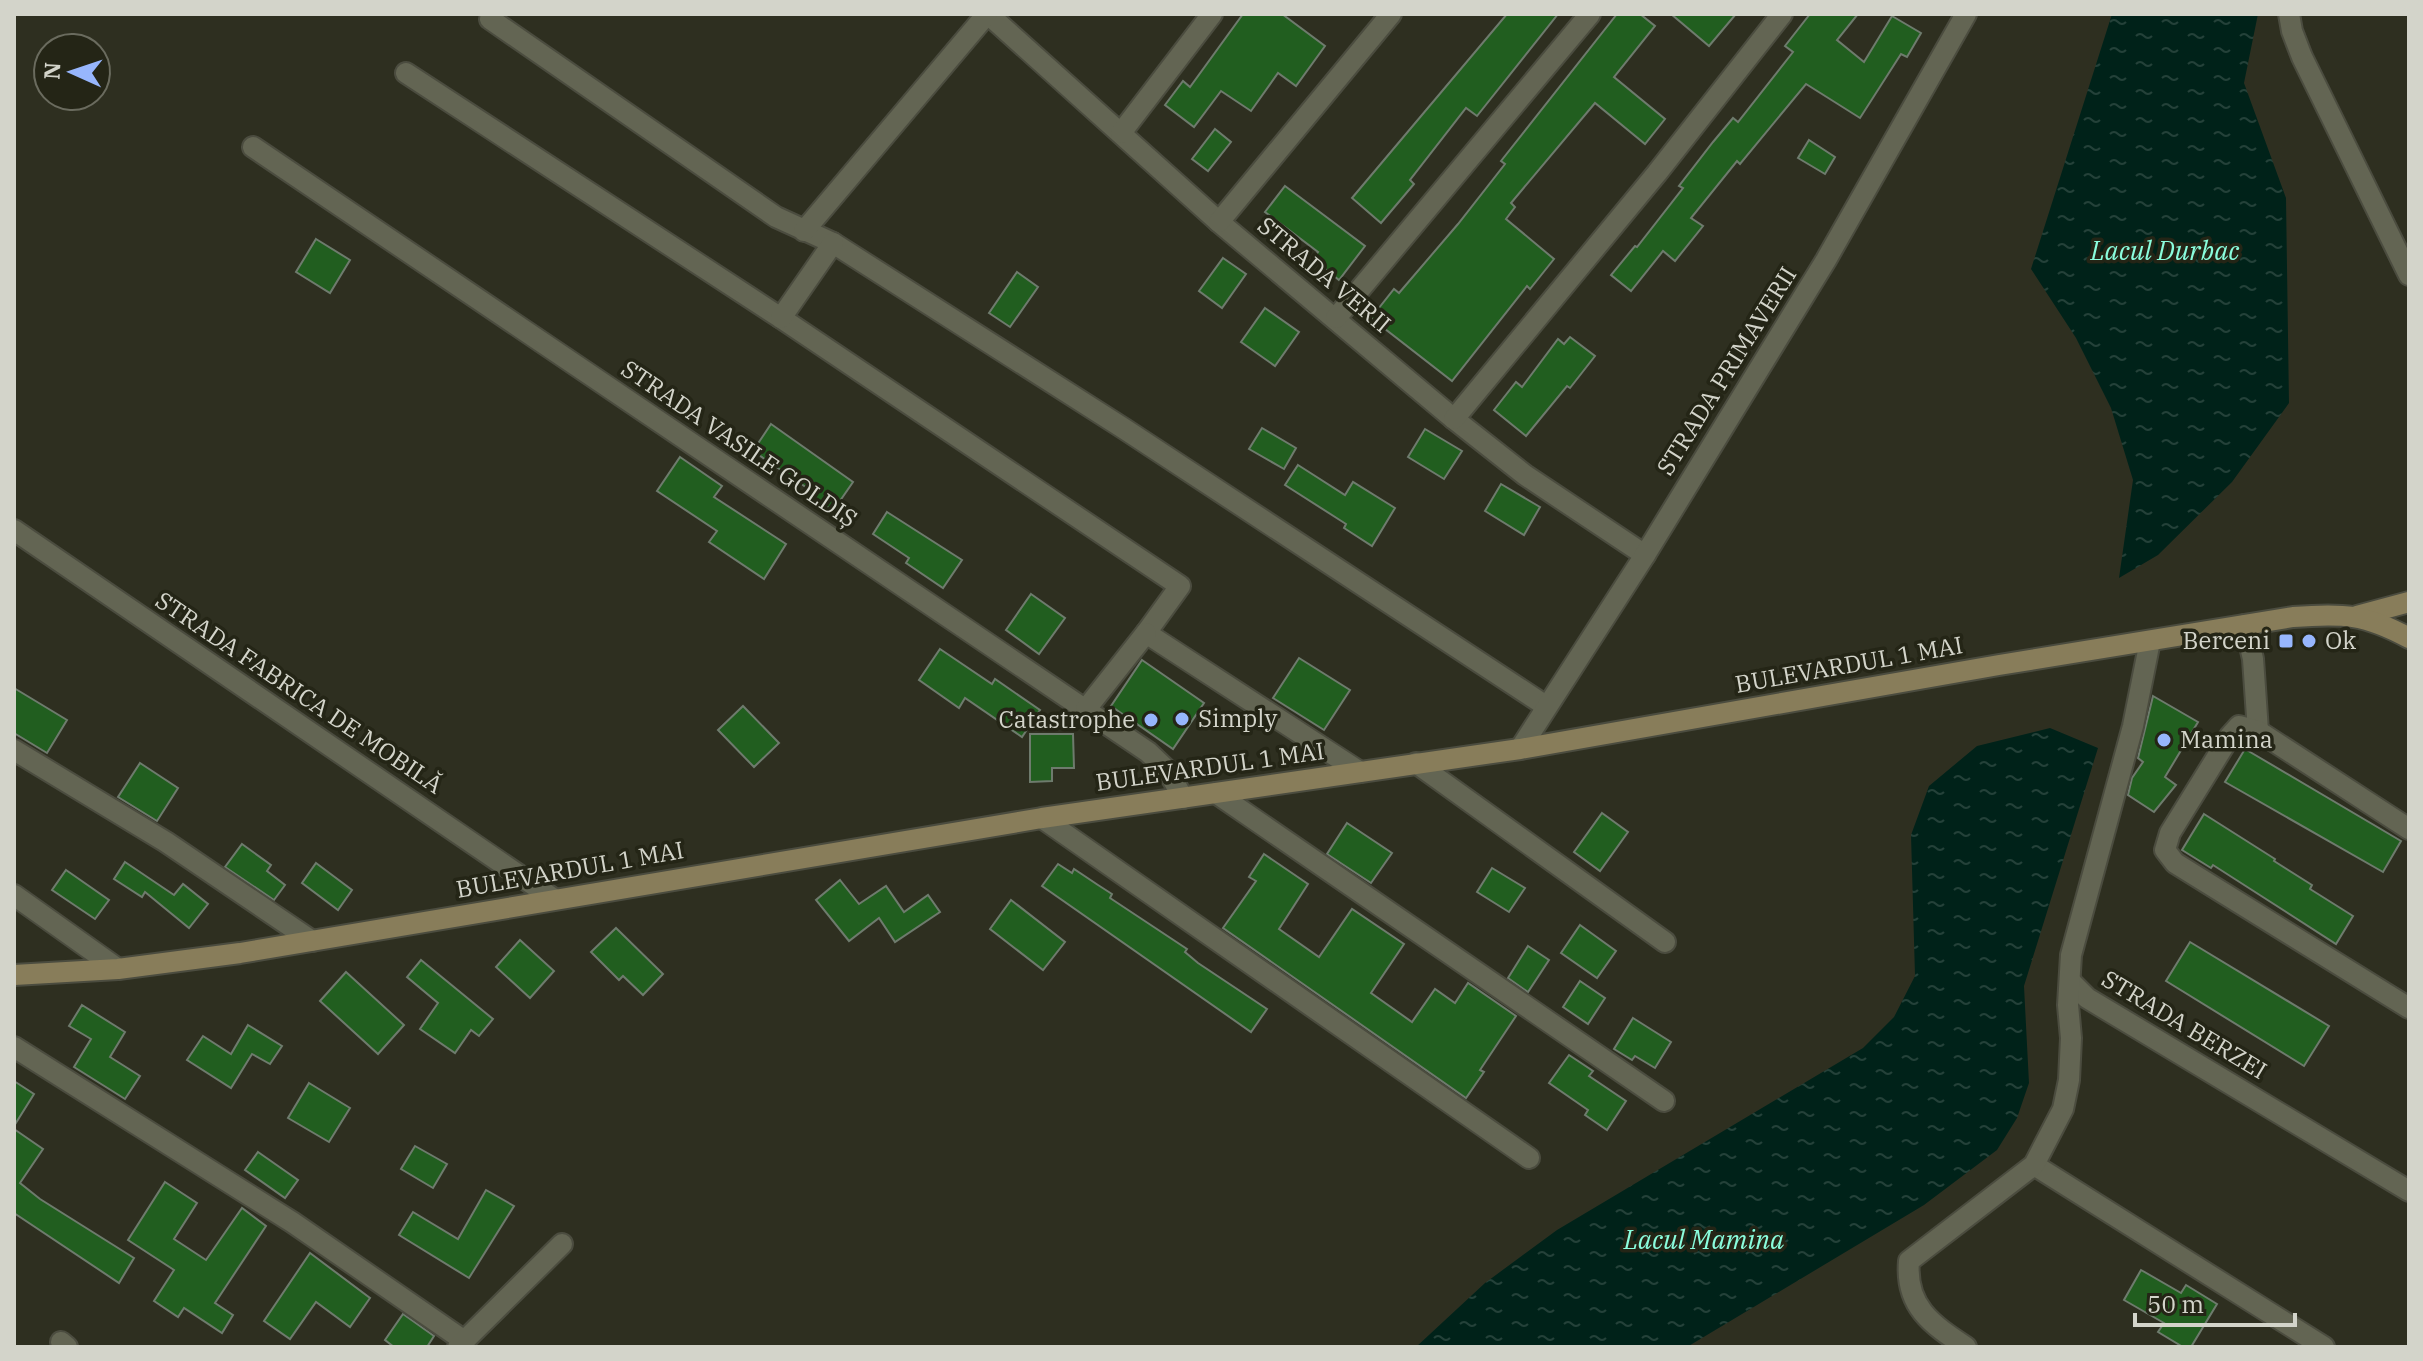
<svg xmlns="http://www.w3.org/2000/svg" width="2423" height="1361" font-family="'IBM Plex Serif',serif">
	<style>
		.water { fill: url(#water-ripples) }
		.building { fill: #215e1f; stroke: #6e7b6d; stroke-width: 2 }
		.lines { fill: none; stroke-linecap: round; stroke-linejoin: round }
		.street-casing { stroke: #4b4c3f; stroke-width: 24 }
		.secondary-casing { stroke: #4b4c3f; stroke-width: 24 }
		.street { stroke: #636553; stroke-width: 20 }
		.secondary { stroke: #887d5a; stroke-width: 20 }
		.poi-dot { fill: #97b6fd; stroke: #242516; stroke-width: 3 }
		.labels { text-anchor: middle; stroke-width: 7; stroke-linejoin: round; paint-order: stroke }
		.street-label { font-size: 24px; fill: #d3d4ca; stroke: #242516 }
		.poi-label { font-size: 24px; fill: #d3d4ca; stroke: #242516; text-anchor: start }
		.water-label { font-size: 26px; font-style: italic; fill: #8afddd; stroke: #242516 }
	</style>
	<defs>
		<pattern id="water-ripples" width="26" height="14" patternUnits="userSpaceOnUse" patternTransform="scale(2)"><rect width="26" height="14" fill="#002219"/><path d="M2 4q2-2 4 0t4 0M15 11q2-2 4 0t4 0" fill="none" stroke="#244139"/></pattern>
	</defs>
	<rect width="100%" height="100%" fill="#2e2f20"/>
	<!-- water -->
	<g class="water">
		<polygon points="2112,14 2258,14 2244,83 2286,198 2289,403 2232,482 2158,555 2119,578 2133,480 2111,408 2076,338 2031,269"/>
		<polygon points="2050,728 2098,748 2024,986 2029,1083 2017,1118 1997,1150 1924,1205 1687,1347 1416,1347 1485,1283 1557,1230 1863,1048 1894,1017 1915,976 1911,835 1929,786 1977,746"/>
	</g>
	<!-- building -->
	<g class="building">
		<polygon points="1243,14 1282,14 1325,46 1296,86 1278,73 1251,111 1221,91 1194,127 1165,105 1183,81 1190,87"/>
		<polygon points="1507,14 1558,14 1477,116 1466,108 1410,180 1414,184 1381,223 1352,198"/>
		<polygon points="1617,14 1640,14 1655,26 1614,77 1665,119 1645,144 1595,103 1511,203 1515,207 1506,219 1554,259 1530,289 1527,286 1452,381 1371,318 1394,289 1399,293 1458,224 1505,164 1501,161"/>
		<polygon points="1671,14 1736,14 1709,46"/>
		<polygon points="1810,14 1858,14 1837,40 1864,62 1892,16 1921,33 1907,57 1901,54 1860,118 1806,84 1740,164 1737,161 1691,218 1703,226 1675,261 1663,251 1631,291 1611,275 1635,246 1637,247 1683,188 1679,186 1713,142 1733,118 1738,122 1793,52 1785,46"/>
		<polygon points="1215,129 1231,142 1208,171 1192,159"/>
		<polygon points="1809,140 1835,157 1825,174 1798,158"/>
		<polygon points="1285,186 1365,246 1339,280 1313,259 1318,252 1265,212"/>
		<polygon points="316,239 350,260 330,293 296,272"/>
		<polygon points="1223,258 1246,274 1222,308 1199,291"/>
		<polygon points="1017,272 1038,287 1010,327 989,313"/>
		<polygon points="1265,308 1299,332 1275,366 1241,342"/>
		<polygon points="1570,337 1595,356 1570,388 1567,386 1526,436 1494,410 1516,382 1522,387 1558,339 1564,344"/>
		<polygon points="771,424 853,482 833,511 808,493 810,490 753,451"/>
		<polygon points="1262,428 1296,448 1284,469 1249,449"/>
		<polygon points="1425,429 1462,451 1444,479 1408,457"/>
		<polygon points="680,457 722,486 714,497 786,544 764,579 709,542 717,531 657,491"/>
		<polygon points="1298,465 1345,495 1353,482 1395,508 1372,546 1344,528 1346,524 1285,485"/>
		<polygon points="1501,484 1540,507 1524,535 1485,511"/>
		<polygon points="887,512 962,560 943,588 906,563 909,558 873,534"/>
		<polygon points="1031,594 1065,618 1039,654 1006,630"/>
		<polygon points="940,649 992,684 995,679 1040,710 1022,737 965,698 959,708 919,680"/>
		<polygon points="1299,658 1350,690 1324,730 1273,698"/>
		<polygon points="1142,660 1204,703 1173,749 1111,706"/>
		<polygon points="14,688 67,720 47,753 14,733"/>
		<polygon points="2153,696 2198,722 2165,777 2176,785 2154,812 2128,795 2132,778 2143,762 2138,758"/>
		<polygon points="743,706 779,743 754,767 718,730"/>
		<polygon points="1030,734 1073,734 1074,768 1052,768 1052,781 1030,782"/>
		<polygon points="2245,749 2401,841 2383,872 2225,782"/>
		<polygon points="140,763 178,788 157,821 118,797"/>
		<polygon points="1602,813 1628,832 1600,871 1574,852"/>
		<polygon points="2204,814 2275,859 2274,861 2312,885 2310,889 2353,916 2336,944 2213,865 2211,868 2182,850"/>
		<polygon points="1347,823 1392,853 1371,883 1327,854"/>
		<polygon points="242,844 271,865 267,871 285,885 274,900 225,867"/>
		<polygon points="1264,854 1308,884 1279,929 1319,957 1352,909 1404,944 1371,993 1412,1022 1435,989 1455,1003 1468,983 1516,1016 1480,1070 1484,1072 1466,1098 1223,928 1256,881 1249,877"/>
		<polygon points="125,862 174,895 183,884 208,904 189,928 145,892 142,897 114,879"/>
		<polygon points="316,863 352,890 338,910 302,883"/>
		<polygon points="1058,864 1072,873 1074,869 1098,885 1112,894 1110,898 1187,949 1185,952 1198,963 1267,1009 1251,1032 1042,886"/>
		<polygon points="1492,868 1525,888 1509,912 1477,892"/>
		<polygon points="66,870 109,900 95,919 52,890"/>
		<polygon points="840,880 859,904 886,886 904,912 928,895 940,912 895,942 879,918 849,941 816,900"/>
		<polygon points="1011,900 1065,942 1043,970 990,929"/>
		<polygon points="1580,925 1616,951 1597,978 1561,953"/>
		<polygon points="616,928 663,974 643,995 623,976 619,980 591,952"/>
		<polygon points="520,940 554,971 530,998 496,967"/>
		<polygon points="2190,942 2329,1026 2304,1066 2166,981"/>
		<polygon points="1528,946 1549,960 1528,992 1508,978"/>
		<polygon points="421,960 493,1019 479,1036 471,1030 455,1053 420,1029 438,1003 407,977"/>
		<polygon points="346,972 404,1025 378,1054 320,1001"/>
		<polygon points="1580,981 1605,998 1588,1024 1563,1007"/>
		<polygon points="82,1005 125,1032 110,1057 140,1076 125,1099 74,1067 91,1039 69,1026"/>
		<polygon points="1633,1018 1671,1042 1655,1068 1635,1056 1632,1060 1614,1049"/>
		<polygon points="248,1025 282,1046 270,1064 252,1054 231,1088 187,1060 203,1036 231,1054"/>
		<polygon points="1569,1055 1593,1071 1589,1076 1626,1101 1607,1130 1585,1115 1588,1110 1549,1083"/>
		<polygon points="14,1081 34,1094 14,1126"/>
		<polygon points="309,1083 350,1108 329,1142 288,1118"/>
		<polygon points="14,1129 43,1149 20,1183 40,1199 134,1258 119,1283 14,1213"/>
		<polygon points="415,1146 447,1164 433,1188 401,1169"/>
		<polygon points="258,1152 298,1180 285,1198 245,1170"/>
		<polygon points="165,1182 197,1203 174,1239 206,1260 242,1208 266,1226 215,1303 233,1315 222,1333 184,1308 178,1317 154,1301 174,1270 128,1240"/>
		<polygon points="486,1190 514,1206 469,1278 399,1235 413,1212 458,1239"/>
		<polygon points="310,1253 370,1298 350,1327 316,1302 290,1339 264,1321"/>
		<polygon points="2141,1270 2181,1293 2186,1285 2217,1304 2191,1347 2183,1347 2158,1332 2164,1323 2124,1300"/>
		<polygon points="403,1314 434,1336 427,1347 394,1347 385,1340"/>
	</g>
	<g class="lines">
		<!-- street casing -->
		<g class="street-casing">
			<g id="street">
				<polyline points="988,14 1219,222 1454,419 1525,475 1645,555"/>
				<polyline points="2289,14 2292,31 2302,57 2409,275"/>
				<polyline points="490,19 776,217 833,243 1123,428 1546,706"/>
				<polyline points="406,73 781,318 1180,586 1146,633 1360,772"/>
				<polyline points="1121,133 1212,14"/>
				<polyline points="253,147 1148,752 1168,771 1183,798"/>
				<polyline points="1219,222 1391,14"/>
				<polyline points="804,231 987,14"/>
				<polyline points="781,318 833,243"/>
				<polyline points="1336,318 1590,14"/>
				<polyline points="1454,419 1657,173 1782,14"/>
				<polyline points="14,530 554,899"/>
				<polyline points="2245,625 2253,659 2258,731"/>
				<polyline points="1086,709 1146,633"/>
				<polyline points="1520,749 1645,555 1826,260 1966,14"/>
				<polyline points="14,750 166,842 312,941"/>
				<polyline points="1416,763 1665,942"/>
				<polyline points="1216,793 1664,1101"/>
				<polyline points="1042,818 1529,1158"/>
				<polyline points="2409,829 2258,731 2239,726 2230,736 2170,833 2165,850 2175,863 2409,1008"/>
				<polyline points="14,895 118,969"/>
				<polyline points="2070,981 2087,998 2409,1191"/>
				<polyline points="14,1047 292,1222 463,1340"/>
				<polyline points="2034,1165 2324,1347"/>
				<polyline points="61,1342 67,1347"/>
				<polyline points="458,1347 562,1244"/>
				<path d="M1966,1347C1931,1324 1905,1306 1909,1261L2034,1165L2063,1109L2069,1080L2071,1038L2068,1005L2071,955L2133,726L2150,641"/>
			</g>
		</g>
		<!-- secondary casing -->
		<g class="secondary-casing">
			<g id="secondary">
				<polyline points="2357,616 2409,602"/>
				<path d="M14,975L118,969L240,953L1042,818L1520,749L1999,665L2293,617C2343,613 2365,614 2409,638"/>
			</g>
		</g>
		<!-- street -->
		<use href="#street" class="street"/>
		<!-- secondary -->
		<use href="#secondary" class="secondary"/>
	</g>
	<!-- markers -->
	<g class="poi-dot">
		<rect x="2278" y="633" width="16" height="16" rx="4"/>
		<circle cx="2309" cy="641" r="8"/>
		<circle cx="1182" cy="719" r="8"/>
		<circle cx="1151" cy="720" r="8"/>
		<circle cx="2164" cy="740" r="8"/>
	</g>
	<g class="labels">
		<!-- street labels -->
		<g class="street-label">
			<text transform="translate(1324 275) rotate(40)" y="8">STRADA VERII</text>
			<text transform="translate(1727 371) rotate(-58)" y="8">STRADA PRIMAVERII</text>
			<text transform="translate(739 444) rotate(34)" y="8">STRADA VASILE GOLDIȘ</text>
			<text transform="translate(1849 665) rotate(-10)" y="8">BULEVARDUL 1 MAI</text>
			<text transform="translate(299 693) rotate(34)" y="8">STRADA FABRICA DE MOBILĂ</text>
			<text transform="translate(1210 767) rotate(-8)" y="8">BULEVARDUL 1 MAI</text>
			<text transform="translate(570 870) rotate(-10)" y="8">BULEVARDUL 1 MAI</text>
			<text transform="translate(2184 1025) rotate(31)" y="8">STRADA BERZEI</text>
		</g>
		<!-- poi labels -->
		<g class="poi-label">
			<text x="2270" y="649" text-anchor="end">Berceni</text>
			<text x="2325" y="649">Ok</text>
			<text x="1198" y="727">Simply</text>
			<text x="1135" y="728" text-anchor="end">Catastrophe</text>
			<text x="2180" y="748">Mamina</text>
		</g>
		<!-- water labels -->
		<g class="water-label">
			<text x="2165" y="260">Lacul Durbac</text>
			<text x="1704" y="1249">Lacul Mamina</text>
		</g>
	</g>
	<!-- border -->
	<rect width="2423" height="1361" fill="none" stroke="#d3d4ca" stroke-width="32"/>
	<!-- north arrow -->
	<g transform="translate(72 72) rotate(273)"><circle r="38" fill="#242516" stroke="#6a6b5e" stroke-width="2"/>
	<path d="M0-6L14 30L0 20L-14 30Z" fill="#97b6fd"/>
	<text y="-12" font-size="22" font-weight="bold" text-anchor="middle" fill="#d3d4ca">N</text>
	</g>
	<!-- scale -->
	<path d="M2135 1313v12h160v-12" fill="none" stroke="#d3d4ca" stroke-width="4"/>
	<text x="2147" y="1313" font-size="24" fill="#d3d4ca" stroke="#242516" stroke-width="6" paint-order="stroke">50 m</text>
</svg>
